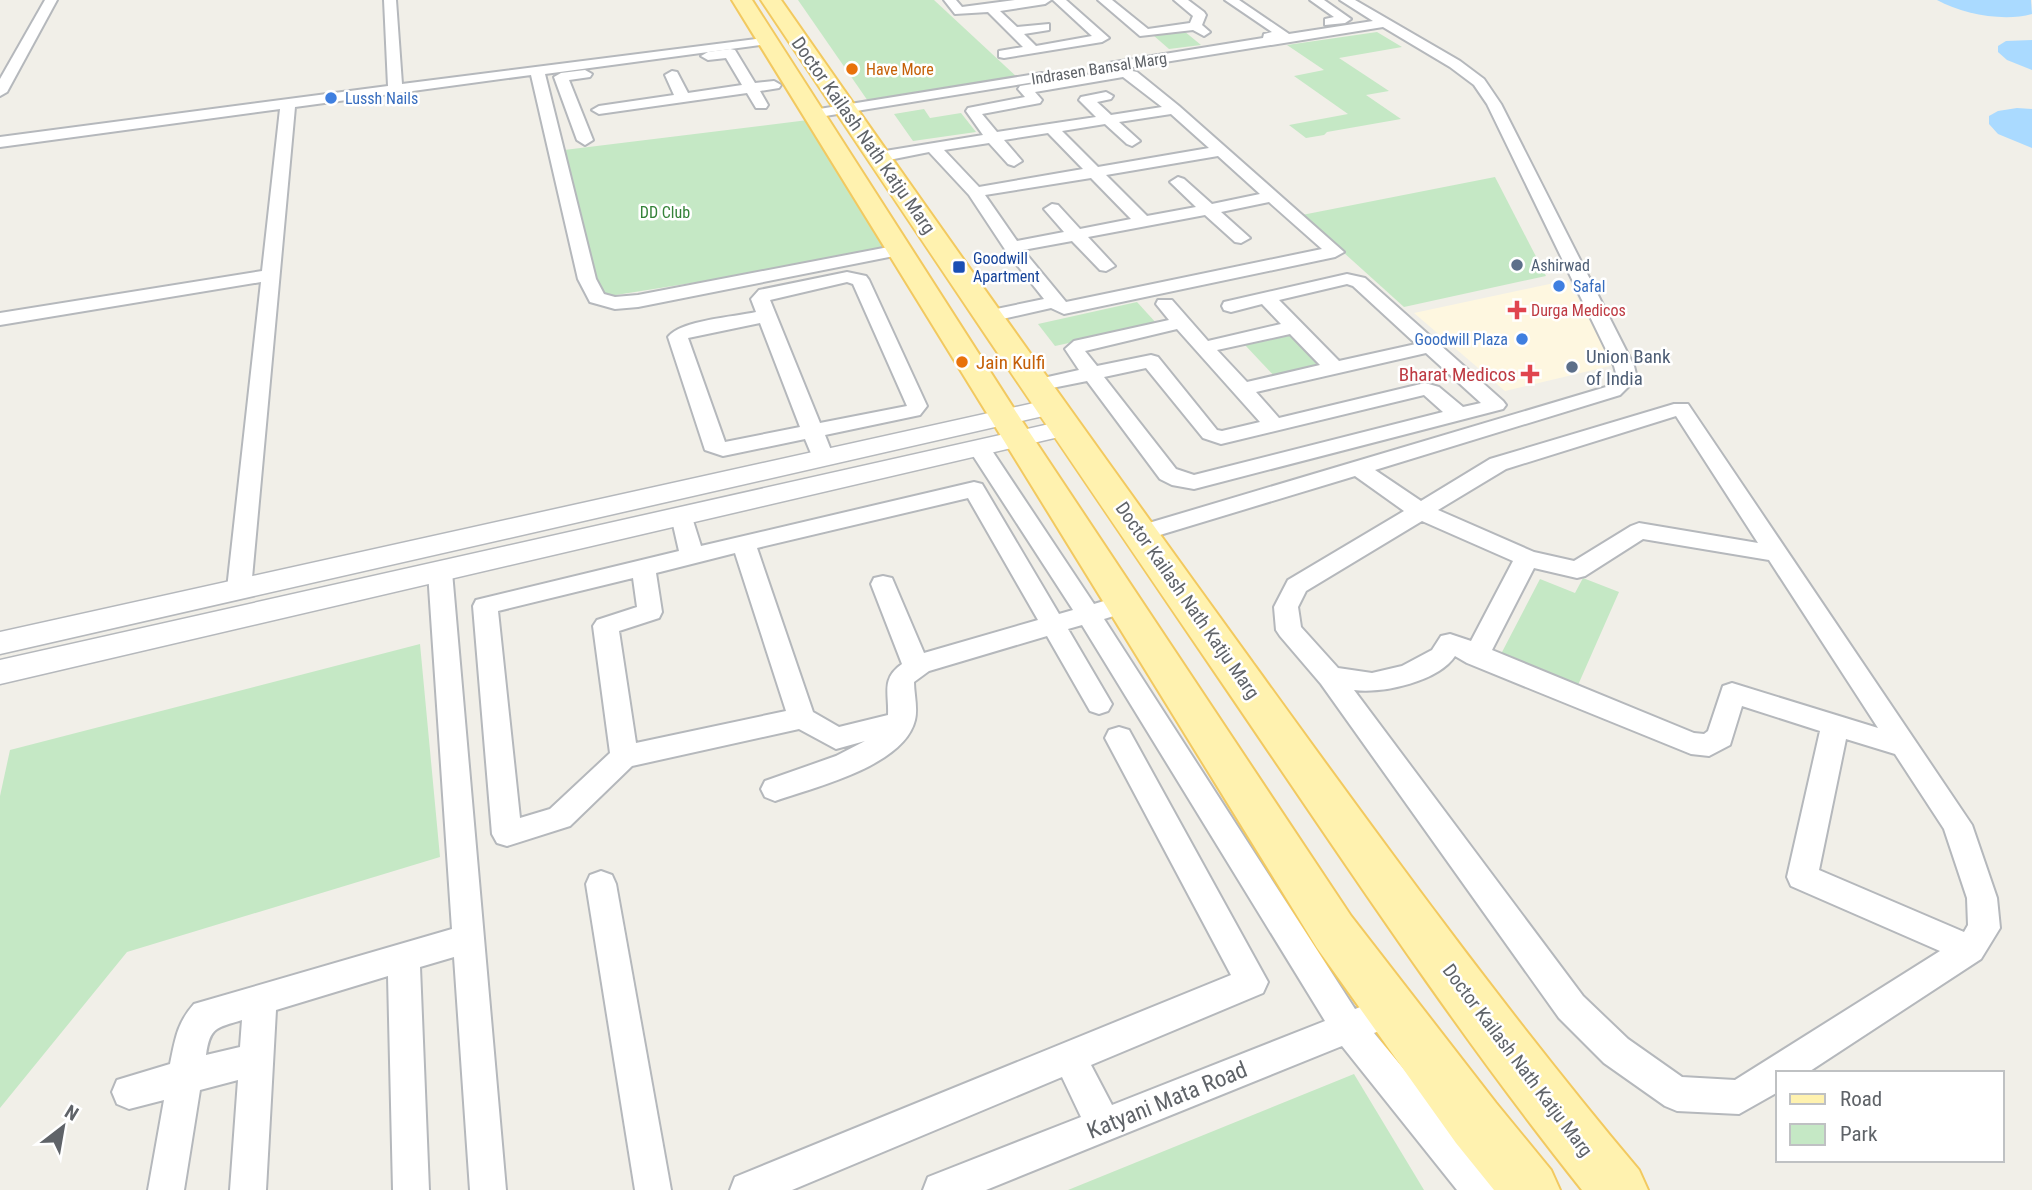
<svg xmlns="http://www.w3.org/2000/svg" width="2032" height="1190" font-family="'Roboto Condensed',sans-serif">
	<style>
		.commercial { fill: #fef7e0 }
		.green { fill: #c5e8c5 }
		.water { fill: #aadaff }
		.lines { fill: none; stroke-linecap: round; stroke-linejoin: round }
		.minor-casing { stroke: #b5b8bc; stroke-width: 4 }
		.tertiary-casing { stroke: #b5b8bc; stroke-width: 3 }
		.primary-casing { stroke: #f2c960; stroke-width: 4 }
		.minor { fill: #fff; fill-rule: evenodd }
		.tertiary { fill: #fff; fill-rule: evenodd }
		.primary { fill: #fff2af; fill-rule: evenodd }
		.food-dot { fill: #e8710a; stroke: #fff; stroke-width: 2.5 }
		.shop-dot { fill: #3f7fe0; stroke: #fff; stroke-width: 2.5 }
		.service-dot { fill: #5c6f8a; stroke: #fff; stroke-width: 2.5 }
		.transit-dot { fill: #1a4fb4; stroke: #fff; stroke-width: 2.5 }
		.health-dot { fill: #e0444e; stroke: #fff; stroke-width: 2.5 }
		.labels { text-anchor: middle; stroke-width: 5; stroke-linejoin: round; paint-order: stroke }
		.far-street-label { font-size: 16px; fill: #5f6368; stroke: #fff }
		.far-food-label { font-size: 16px; fill: #c56008; stroke: #fff; text-anchor: start }
		.far-shop-label { font-size: 16px; fill: #366cbe; stroke: #fff; text-anchor: start }
		.far-park-label { font-size: 16px; fill: #348238; stroke: #fff }
		.far-transit-label { font-size: 16px; fill: #164399; stroke: #fff; text-anchor: start }
		.far-service-label { font-size: 16px; fill: #4e5e75; stroke: #fff; text-anchor: start }
		.far-health-label { font-size: 16px; fill: #be3a42; stroke: #fff; text-anchor: start }
		.street-label { font-size: 19px; fill: #5f6368; stroke: #fff }
		.service-label { font-size: 19px; fill: #4e5e75; stroke: #fff; text-anchor: start }
		.food-label { font-size: 19px; fill: #c56008; stroke: #fff; text-anchor: start }
		.health-label { font-size: 19px; fill: #be3a42; stroke: #fff; text-anchor: end }
		.near-street-label { font-size: 23px; fill: #5f6368; stroke: #fff }
	</style>
	<rect width="100%" height="100%" fill="#f1efe8"/>
	<!-- commercial -->
	<polygon class="commercial" points="1568,280 1614,365 1505,391 1414,313"/>
	<!-- green -->
	<g class="green">
		<polygon points="798,0 934,0 1019,79 870,104"/>
		<polygon points="1184,31 1201,45 1169,49 1153,35"/>
		<polygon points="1377,32 1402,47 1339,58 1389,91 1366,95 1401,119 1327,132 1324,135 1306,138 1289,125 1348,114 1294,76 1324,70 1287,45"/>
		<polygon points="924,109 930,118 961,113 976,132 913,141 894,114"/>
		<polygon points="816,119 899,250 597,298 556,151"/>
		<polygon points="1495,177 1546,276 1404,307 1302,215"/>
		<polygon points="1137,302 1157,324 1055,346 1038,324"/>
		<polygon points="1296,334 1330,367 1277,379 1245,345"/>
		<polygon points="1583,578 1619,592 1578,685 1501,654 1540,579 1575,593"/>
		<polygon points="420,644 440,857 127,952 0,1108 0,796 10,750"/>
		<polygon points="1354,1074 1424,1190 1068,1190"/>
	</g>
	<!-- water -->
	<g class="water">
		<path d="M1937,0H2031L2032,14C2003,22 1963,14 1937,0Z"/>
		<polygon points="2032,40 2032,70 2007,60 1998,52 1998,46 2006,41"/>
		<polygon points="2017,108 2032,109 2032,148 1998,134 1989,124 1989,116 1998,111"/>
	</g>
	<g class="lines">
		<!-- minor casing -->
		<g class="minor-casing">
			<g id="minor">
				<polygon points="45,0 57,0 7,92 0,96 0,79"/>
				<polygon points="384,0 396,0 402,84 772,37 772,43 767,44 545,74 596,279 604,294 615,297 638,295 899,245 908,250 899,255 638,307 615,309 590,302 578,279 531,75 295,107 251,589 248,595 239,597 230,595 227,589 261,282 0,325 0,313 262,271 280,109 0,147 0,137 388,86"/>
				<polygon points="944,0 956,0 962,7 1015,0 1051,0 1045,4 1000,11 1017,27 1049,24 1049,30 1024,34 1036,46 1092,36 1053,0 1066,0 1109,38 1102,42 1004,58 999,57 999,51 1023,47 988,12 955,14"/>
				<polygon points="1098,0 1112,0 1148,29 1190,23 1193,16 1174,0 1188,0 1204,12 1206,15 1202,25 1210,32 1204,36 1193,30 1140,36"/>
				<path d="M1225,0H1239L1289,34L1373,21L1340,0H1355L1460,61L1484,79L1501,104L1634,366L1637,378L1620,395L1375,470L1421,501L1490,459L1674,404H1688L1972,825L1997,898L2000,928L1981,959L1807,1073H1778V1092L1739,1114L1677,1111L1665,1106L1604,1063L1559,1018L1321,684L1280,636L1276,630L1274,607L1288,580L1404,511L1355,476L1140,541L1132,538L1128,533L1132,528L1606,387L1617,377L1614,366L1487,104L1474,85L1450,67L1383,27L1109,71L1102,67L1109,63L1263,38L1264,34L1272,32ZM1676,416L1758,543L1639,523L1631,526L1574,561L1534,552L1438,510L1506,469ZM1422,521L1513,561L1471,641L1450,634L1441,636L1432,650L1402,666L1372,673L1338,668L1301,627L1298,607L1306,591ZM1643,539L1769,560L1878,728L1732,683L1723,686L1708,731L1704,734L1694,733L1492,650L1534,568L1577,578L1585,576ZM1455,656L1467,663L1691,754L1709,756L1730,745L1742,706L1820,731L1787,877L1791,886L1940,951L1735,1080L1682,1077L1628,1039L1583,996L1354,690C1383,694 1439,681 1455,656ZM1846,739L1895,754L1944,829L1967,898L1968,925L1964,932L1819,870Z"/>
				<polygon points="1310,0 1324,0 1351,19 1345,23 1325,25 1325,19 1334,17"/>
				<polygon points="730,49 735,50 755,83 774,81 781,85 779,88 760,91 768,105 766,108 756,108 747,93 599,114 592,110 599,106 674,95 665,75 672,71 677,72 688,93 742,85 726,58 708,60 701,56 708,52"/>
				<path d="M1123,69L1137,72L1179,106L1344,252L1335,257L1064,314L1051,308L989,322L982,320L980,316L982,312L1044,299L1006,251L969,195L929,152L879,162L871,157L879,152L983,135L966,111L968,108L1025,97L1018,89L1020,86ZM1123,77L1162,107L1111,115L1097,102L1111,99L1113,96L1106,92L1081,97L1079,100L1096,117L997,132L982,114L1040,103L1042,100L1035,92ZM1171,114L1209,148L1098,167L1062,131L1105,124L1127,144L1132,146L1140,141L1119,122ZM1048,133L1083,169L979,187L944,150L989,143L1008,164L1014,166L1022,161L1004,140ZM1218,156L1260,194L1212,204L1184,179L1178,177L1170,182L1196,207L1147,216L1106,175ZM1091,178L1131,219L1080,229L1058,205L1052,204L1044,209L1064,232L1017,241L985,195ZM1269,202L1322,249L1066,302L1023,250L1072,241L1100,270L1106,271L1115,266L1088,237L1205,215L1235,242L1241,243L1250,238L1221,212Z"/>
				<polygon points="585,70 592,74 590,77 569,80 593,140 585,145 577,140 554,77 561,73"/>
				<polygon points="1042,73 1049,77 1047,80 813,118 806,114 813,110"/>
				<path d="M847,272L866,276L869,280L927,406L920,415L825,435L834,458L831,463H815L805,439L723,456L705,450L668,337C681,320 734,317 756,312L751,299L759,290ZM847,282L853,284L907,406L820,423L770,300ZM760,323L800,427L725,442L688,338Z"/>
				<path d="M1347,274L1365,278L1503,401L1506,405L1503,409L1194,489L1172,485L1160,479L1087,381L1037,391L1030,389L1027,385L1030,381L1079,370L1065,349L1074,341L1169,320L1156,304L1158,300H1172L1208,341L1281,324L1262,304L1231,312L1224,310L1222,306L1224,302ZM1347,284L1353,286L1416,344L1339,361L1279,300ZM1177,329L1260,422L1222,431L1217,430L1158,357L1151,355L1097,366L1085,351ZM1290,334L1320,365L1247,382L1217,350ZM1426,353L1481,403L1463,407L1439,387L1425,383L1279,418L1256,392ZM1146,368L1203,438L1221,444L1424,395L1443,412L1194,475L1176,469L1104,377Z"/>
				<path d="M979,441L987,443L1094,604L1124,595L1133,598L1136,604L1133,610L1104,619L1355,1009L1392,995L1404,999L1409,1010L1404,1021L1374,1033L1493,1177L1498,1190H1457L1342,1046L986,1190H923L928,1177L1081,1117L1062,1077L792,1190H730L735,1177L1231,975L1105,738L1109,730L1119,727L1129,730L1268,982L1263,993L1091,1065L1112,1105L1325,1021L1082,625L1068,629L1112,704L1108,711L1099,714L1090,711L1047,636L929,671L914,682C914,694 918,708 915,720C904,766 815,787 775,801L765,797L761,789L765,781L836,756L865,741L836,749L799,729L632,766L570,826L507,846L497,843L492,834L473,606L476,600L679,551L671,516L674,511L682,509L690,511L701,546L974,482L982,484L985,489L1059,614L1073,610L968,448L971,443ZM968,498L1038,620L924,653L892,578L883,576L874,578L871,584L902,664C881,679 889,692 888,715L839,727L813,712L757,548ZM735,553L786,711L636,743L619,631L659,618L662,612L656,573ZM633,578L637,607L597,620L593,626L610,753L550,809L520,818L498,611Z"/>
				<path d="M440,564L448,566L452,572L506,1190H470L454,957L420,967L429,1190H393L388,976L276,1010L266,1190H230L238,1080L200,1090L184,1190H148L164,1100L129,1109L117,1104L112,1092L117,1080L170,1064C175,1040 177,1023 194,1004L452,929L428,572L432,566ZM242,1020L240,1047L206,1055C210,1027 216,1028 242,1020Z"/>
				<polygon points="601,871 612,875 616,884 671,1190 635,1190 586,884 590,875"/>
			</g>
		</g>
		<!-- tertiary casing -->
		<g class="tertiary-casing">
			<g id="tertiary">
				<polygon points="1052,399 1061,402 1065,407 1061,412 0,654 0,632"/>
				<polygon points="1067,420 1076,423 1080,428 1076,433 0,684 0,660"/>
			</g>
		</g>
		<!-- primary casing -->
		<g class="primary-casing">
			<g id="primary">
				<polygon points="732,0 752,0 1020,418 1351,916 1496,1103 1551,1170 1560,1190 1494,1190 1456,1143 1317,948"/>
				<path d="M761,0H781C935,221 1092,441 1250,659C1376,833 1501,1006 1639,1170L1648,1190H1582C1457,1033 1346,865 1233,699C1074,467 917,234 761,0Z"/>
			</g>
		</g>
		<!-- minor -->
		<use href="#minor" class="minor"/>
		<!-- tertiary -->
		<use href="#tertiary" class="tertiary"/>
		<!-- primary -->
		<use href="#primary" class="primary"/>
	</g>
	<!-- markers -->
	<g class="food-dot">
		<circle cx="852" cy="69" r="7"/>
		<circle cx="962" cy="362" r="7"/>
	</g>
	<g class="shop-dot">
		<circle cx="331" cy="98" r="7"/>
		<circle cx="1559" cy="286" r="7"/>
		<circle cx="1522" cy="339" r="7"/>
	</g>
	<g class="service-dot">
		<circle cx="1517" cy="265" r="7"/>
		<circle cx="1572" cy="367" r="7"/>
	</g>
	<rect class="transit-dot" x="952" y="260" width="14" height="14" rx="3.5"/>
	<g class="health-dot">
		<path d="M1513.5 299.5h7v7h7v7h-7v7h-7v-7h-7v-7h7z"/>
		<path d="M1526.5 363.5h7v7h7v7h-7v7h-7v-7h-7v-7h7z"/>
	</g>
	<g class="labels">
		<!-- far-street labels -->
		<g class="far-street-label">
			<text transform="translate(1099 68) rotate(-9)" y="6">Indrasen Bansal Marg</text>
		</g>
		<!-- far-food labels -->
		<g class="far-food-label">
			<text x="866" y="75">Have More</text>
		</g>
		<!-- far-shop labels -->
		<g class="far-shop-label">
			<text x="345" y="104">Lussh Nails</text>
			<text x="1573" y="292">Safal</text>
			<text x="1508" y="345" text-anchor="end">Goodwill Plaza</text>
		</g>
		<!-- far-park labels -->
		<g class="far-park-label">
			<text x="665" y="218">DD Club</text>
		</g>
		<!-- far-transit labels -->
		<g class="far-transit-label">
			<text x="973" y="264">Goodwill<tspan x="973" dy="18">Apartment</tspan></text>
		</g>
		<!-- far-service labels -->
		<g class="far-service-label">
			<text x="1531" y="271">Ashirwad</text>
		</g>
		<!-- far-health labels -->
		<g class="far-health-label">
			<text x="1531" y="316">Durga Medicos</text>
		</g>
		<!-- street labels -->
		<g class="street-label">
			<text transform="translate(864 135) rotate(55)" y="7">Doctor Kailash Nath Katju Marg</text>
			<text transform="translate(1188 600) rotate(55)" y="7">Doctor Kailash Nath Katju Marg</text>
			<text transform="translate(1518 1060) rotate(53)" y="7">Doctor Kailash Nath Katju Marg</text>
		</g>
		<!-- service labels -->
		<g class="service-label">
			<text x="1586" y="363">Union Bank<tspan x="1586" dy="22">of India</tspan></text>
		</g>
		<!-- food labels -->
		<g class="food-label">
			<text x="976" y="369">Jain Kulfi</text>
		</g>
		<!-- health labels -->
		<g class="health-label">
			<text x="1516" y="381">Bharat Medicos</text>
		</g>
		<!-- near-street labels -->
		<g class="near-street-label">
			<text transform="translate(1167 1100) rotate(-22)" y="8">Katyani Mata Road</text>
		</g>
	</g>
	<!-- legend -->
	<rect x="1776" y="1071" width="228" height="91" fill="#ffffff" stroke="#bfc1c3" stroke-width="2"/>
	<rect x="1790" y="1094" width="35" height="10" fill="#fff2af" stroke="#bfc1c3" stroke-width="2"/>
	<text x="1840" y="1106" font-size="21" fill="#5f6368">Road</text>
	<rect x="1790" y="1124" width="35" height="21" fill="#c5e8c5" stroke="#bfc1c3" stroke-width="2"/>
	<text x="1840" y="1141" font-size="21" fill="#5f6368">Park</text>
	<!-- north arrow -->
	<g transform="translate(63 1127) rotate(31)" stroke="#ffffff" stroke-width="5" paint-order="stroke">
	<path d="M0-5L12 26L0 18L-12 26Z" fill="#5f6368"/>
	<text y="-10" font-size="19" font-weight="bold" text-anchor="middle" fill="#5f6368">N</text>
	</g>
</svg>
